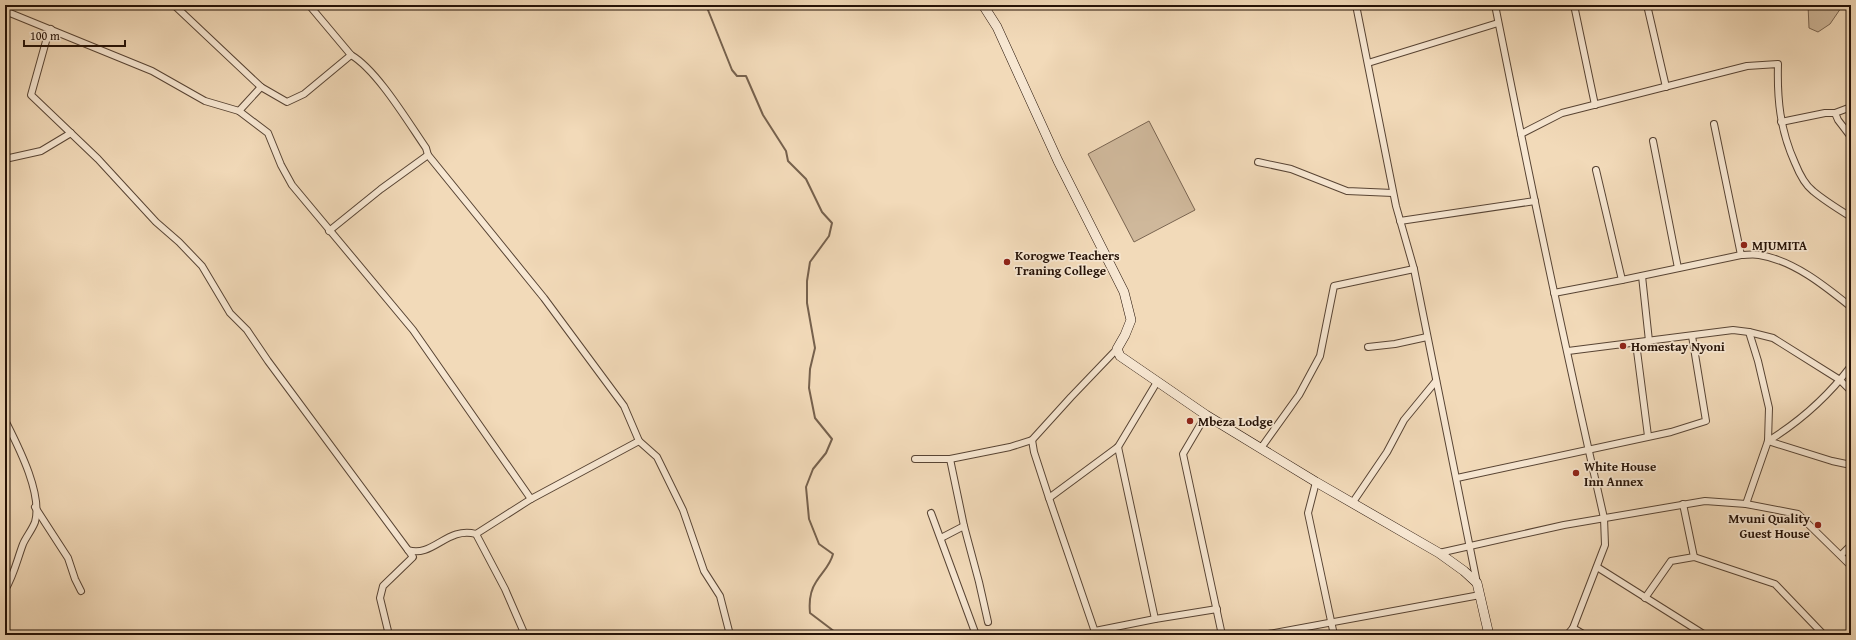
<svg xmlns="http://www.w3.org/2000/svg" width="1856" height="640" font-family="'Gentium Book Plus',serif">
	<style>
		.green { fill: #cfb89b; stroke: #7a6551 }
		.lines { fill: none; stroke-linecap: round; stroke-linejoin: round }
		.stream { stroke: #76614d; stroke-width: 2 }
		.street-casing { stroke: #584434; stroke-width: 8 }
		.secondary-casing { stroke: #251207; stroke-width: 10 }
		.street { stroke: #f7e7d2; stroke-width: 6 }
		.secondary { stroke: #f7e7d2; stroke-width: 9 }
		.poi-dot { fill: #8f2418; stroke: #f7e7d2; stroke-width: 1.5 }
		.labels { text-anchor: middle; stroke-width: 3.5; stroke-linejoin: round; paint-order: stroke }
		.poi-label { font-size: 13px; font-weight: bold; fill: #251207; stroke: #f7e7d2; text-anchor: start }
	</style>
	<rect width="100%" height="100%" fill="#f2dab9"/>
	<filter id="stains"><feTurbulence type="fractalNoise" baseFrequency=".005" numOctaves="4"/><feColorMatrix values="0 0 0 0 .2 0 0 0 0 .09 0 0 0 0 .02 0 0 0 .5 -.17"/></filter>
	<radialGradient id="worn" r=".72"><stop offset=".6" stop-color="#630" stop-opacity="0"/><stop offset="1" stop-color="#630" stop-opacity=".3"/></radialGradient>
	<!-- green -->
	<g class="green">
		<polygon points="1808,5 1843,5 1830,24 1818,32 1809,28"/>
		<polygon points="1149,121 1195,210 1134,242 1088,154"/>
	</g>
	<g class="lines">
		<!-- stream -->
		<path class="stream" d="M706,5L732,70L737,76H746L763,115L786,151L788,161L806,179L822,212L832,223L829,236L810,262L807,281V303L815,348L810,369L809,388L815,418L832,439L826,453L813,469L806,487L809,519L819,544L833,554C830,566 822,572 816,582C810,591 809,603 810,613L839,635"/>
		<!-- street casing -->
		<g class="street-casing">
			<g id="street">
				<polyline points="174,5 261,87 287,102 304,94 351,55"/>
				<path d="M309,5L351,55C377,70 408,122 426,148L428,155L544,298L624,406L639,441L657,457L683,510L704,571L720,596L730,635"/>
				<polyline points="1356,5 1396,206 1414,269 1477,583"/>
				<polyline points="1495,5 1521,134"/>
				<polyline points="1574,5 1595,105"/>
				<polyline points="1647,5 1666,87"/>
				<polyline points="5,11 152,71 205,101 239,111 268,133 281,165 292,185 413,330 531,499"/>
				<path d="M51,29L48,34L31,95L98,159L156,222L179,242L202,266L230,313L247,330L268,361L408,550C433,558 447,526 476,534L505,589L525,635"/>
				<polyline points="1368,63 1498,23"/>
				<polyline points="239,111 261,87"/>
				<polyline points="1835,113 1851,107"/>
				<polyline points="1781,122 1825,113 1835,113 1838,120 1851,137"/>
				<polyline points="1714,124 1741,255"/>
				<polyline points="1653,141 1678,268"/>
				<polyline points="5,159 41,151 71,133"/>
				<polyline points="1258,162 1291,169 1347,191 1393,193"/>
				<polyline points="1596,170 1622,280"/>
				<polyline points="1400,221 1535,201"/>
				<polyline points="329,231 381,189 428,155"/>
				<polyline points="1642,276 1649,341"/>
				<path d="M1554,293L1622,280L1741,255C1747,255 1753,254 1759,255C1793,260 1825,286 1851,307"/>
				<polyline points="1636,343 1648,436"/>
				<polyline points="1368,347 1395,344 1427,337"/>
				<polyline points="1568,351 1733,330 1749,332 1773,338 1840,380 1851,391"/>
				<polyline points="1206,415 1183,454 1222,635"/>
				<path d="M5,420C18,446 43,494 35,522C32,530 26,537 23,544C17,560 14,575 5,590"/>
				<polyline points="1032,440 1034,452 1049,498 1096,635"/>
				<path d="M1768,441C1799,422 1829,395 1851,366"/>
				<polyline points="1768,441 1832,461 1851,465"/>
				<polyline points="1118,447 1155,619"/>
				<polyline points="1261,448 1299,395 1320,356 1334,286 1414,269"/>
				<polyline points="915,459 950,459 1010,447 1032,440 1071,397 1117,349"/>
				<polyline points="950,459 964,526 979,582 988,622"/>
				<polyline points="1457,478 1671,432 1706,421 1692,336"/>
				<polyline points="1316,482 1308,513 1334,635"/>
				<polyline points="1049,498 1118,447 1157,382"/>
				<polyline points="1353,502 1387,452 1404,420 1436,381"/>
				<polyline points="1683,504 1694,557"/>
				<polyline points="1746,504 1768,441 1769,408 1758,361 1749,332"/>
				<polyline points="35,507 68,558 75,579 81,591"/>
				<polyline points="931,513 976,635"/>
				<polyline points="476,534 531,499 639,441"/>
				<polyline points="941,538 964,526"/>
				<polyline points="1439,553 1564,525 1705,501 1746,504 1798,514 1851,566"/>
				<polyline points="1841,555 1851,545"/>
				<polyline points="1597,567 1705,635"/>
				<polyline points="1645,598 1671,561 1694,557 1775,584 1824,635"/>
				<polyline points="1573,628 1585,635"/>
				<polyline points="1095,631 1155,619 1217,609"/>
				<polyline points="389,635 380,598 383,586 413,557 408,550"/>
				<polyline points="1263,635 1480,595"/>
				<path d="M1567,635L1573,628L1605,545L1604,518C1575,390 1547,262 1521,134L1562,113L1747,66L1778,64C1777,99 1780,130 1795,163C1799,173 1804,184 1813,191C1825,201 1838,209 1851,217"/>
			</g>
		</g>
		<!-- secondary casing -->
		<g class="secondary-casing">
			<polyline id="secondary" points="983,5 997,27 1058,161 1124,292 1131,320 1125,335 1117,349 1120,356 1206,415 1316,482 1439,553 1464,571 1477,583 1489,635"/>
		</g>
		<!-- street -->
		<use href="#street" class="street"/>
		<!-- secondary -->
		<use href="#secondary" class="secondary"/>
	</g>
	<!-- markers -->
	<g class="poi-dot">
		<circle cx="1744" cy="245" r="4"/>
		<circle cx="1007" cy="262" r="4"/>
		<circle cx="1623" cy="346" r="4"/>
		<circle cx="1190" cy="421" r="4"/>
		<circle cx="1576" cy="473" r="4"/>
		<circle cx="1818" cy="525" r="4"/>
	</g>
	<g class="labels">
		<!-- poi labels -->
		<g class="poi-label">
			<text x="1752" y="250">MJUMITA</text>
			<text x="1015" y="260">Korogwe Teachers<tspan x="1015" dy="15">Traning College</tspan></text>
			<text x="1631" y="351">Homestay Nyoni</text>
			<text x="1198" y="426">Mbeza Lodge</text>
			<text x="1584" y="471">White House<tspan x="1584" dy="15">Inn Annex</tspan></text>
			<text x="1810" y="523" text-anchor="end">Mvuni Quality<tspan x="1810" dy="15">Guest House</tspan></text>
		</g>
	</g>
	<!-- margin -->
	<rect width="1856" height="640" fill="none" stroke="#f2dab9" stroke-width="20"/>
	<rect x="6" y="6" width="1844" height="628" fill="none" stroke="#251207" stroke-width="2"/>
	<rect x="10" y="10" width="1836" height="620" fill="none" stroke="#251207"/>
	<!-- scale -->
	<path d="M24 40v6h101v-6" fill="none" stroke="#251207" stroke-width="2"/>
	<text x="30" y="40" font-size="12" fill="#251207" stroke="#f7e7d2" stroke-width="3" paint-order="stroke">100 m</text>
	<rect width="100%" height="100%" filter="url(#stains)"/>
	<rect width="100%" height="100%" fill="url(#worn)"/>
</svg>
